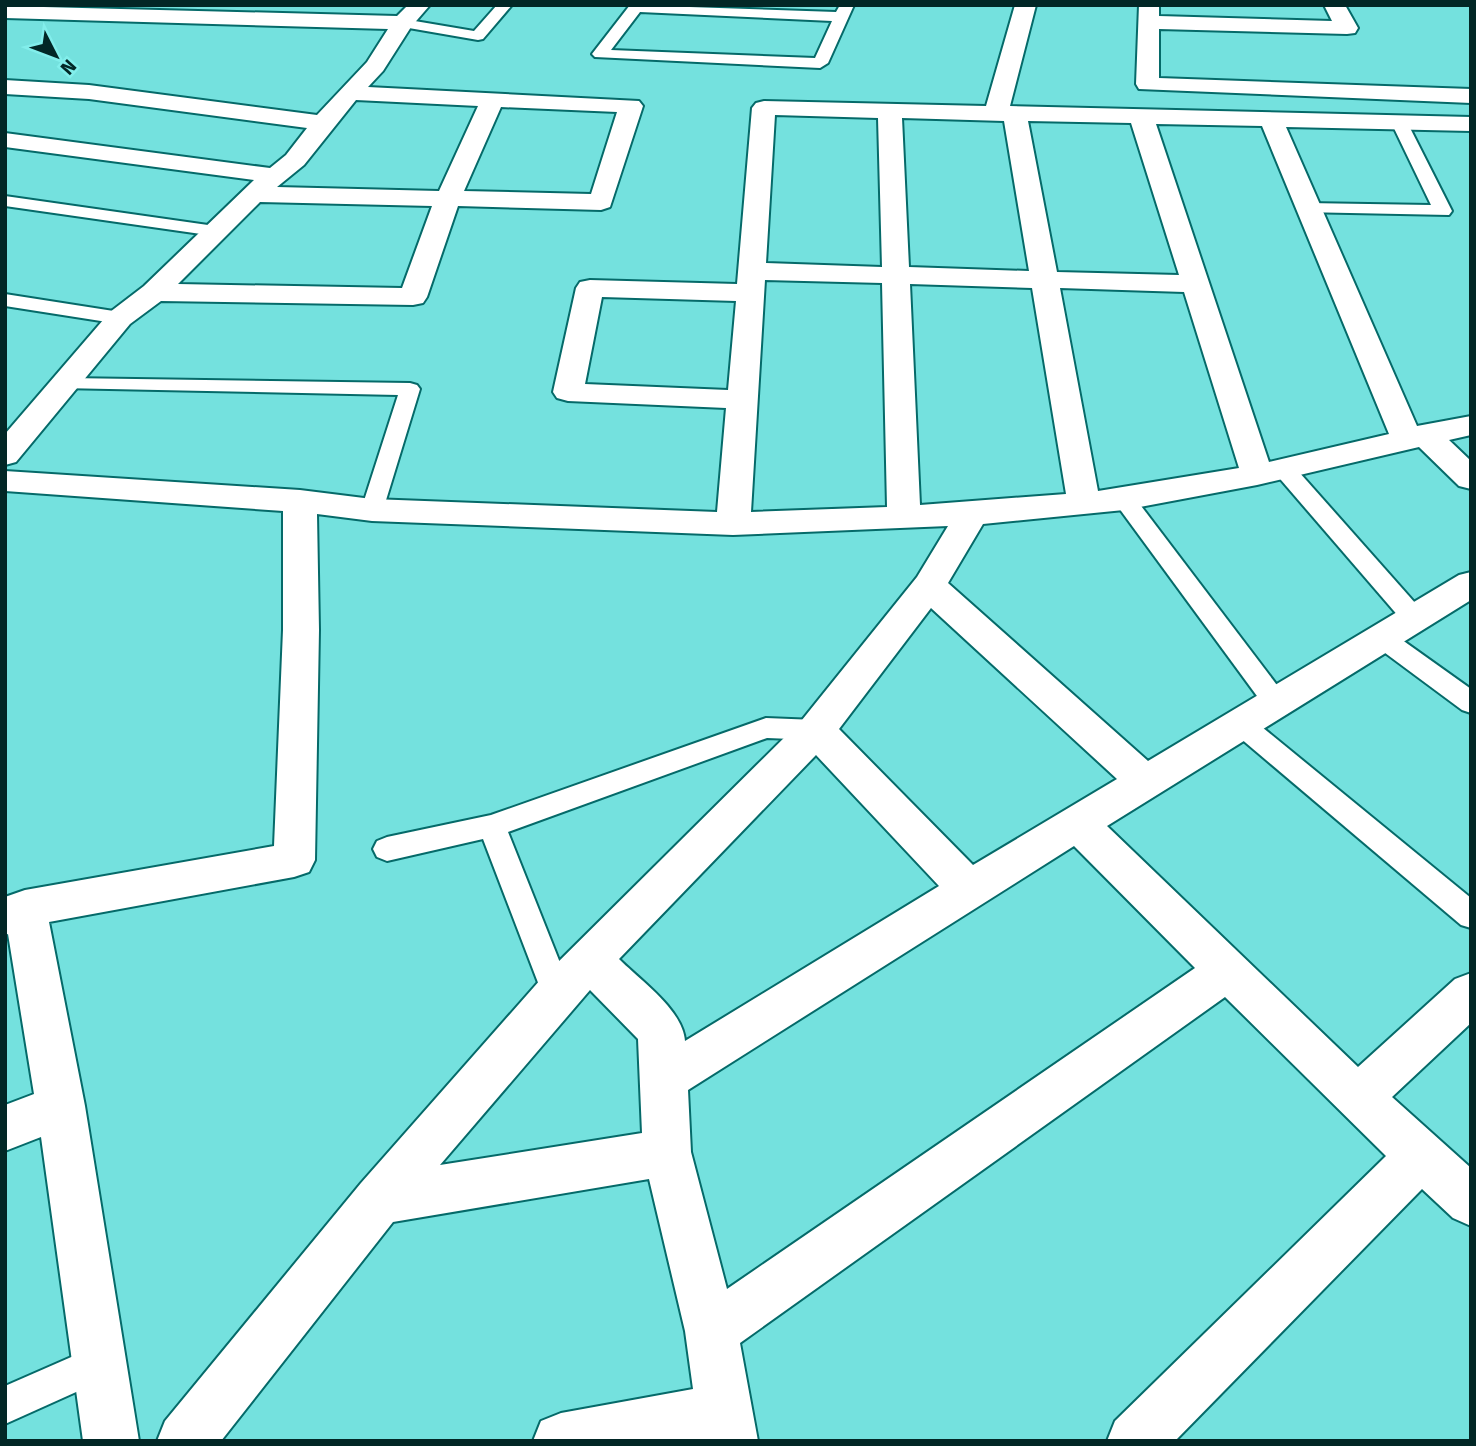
<svg xmlns="http://www.w3.org/2000/svg" width="1476" height="1446" font-family="'Fira Sans',sans-serif">
	<style>
		.lines { fill: none; stroke-linecap: round; stroke-linejoin: round }
		.service-casing { stroke: #056a69; stroke-width: 4 }
		.minor-casing { stroke: #056a69; stroke-width: 4 }
		.service { fill: #fff; fill-rule: evenodd }
		.minor { fill: #fff; fill-rule: evenodd }
	</style>
	<rect width="100%" height="100%" fill="#74e1de"/>
	<g class="lines">
		<!-- service casing -->
		<g class="service-casing">
			<g id="service">
				<polygon points="497,5 512,5 483,39 478,40 403,27 396,23 403,19 474,31"/>
				<path d="M630,5L836,12L840,5H854L828,63L820,68L595,57L592,54ZM640,12L832,21L815,58L611,50Z"/>
				<polygon points="1399,117 1407,122 1452,211 1449,215 1300,212 1297,208 1306,203 1431,205 1391,122"/>
				<polygon points="5,196 215,226 224,231 215,236 5,206"/>
				<polygon points="5,294 120,312 130,318 120,324 5,306"/>
				<polygon points="67,378 410,383 417,385 420,389 383,510 380,515 372,517 364,515 361,510 398,395 60,388 57,384 60,380"/>
				<polygon points="1283,461 1291,463 1424,613 1427,619 1424,625 1415,628 1406,625 1275,473 1272,468 1275,463"/>
				<polygon points="1124,492 1132,494 1286,697 1290,704 1286,711 1277,714 1268,711 1116,504 1113,499 1116,494"/>
				<polygon points="1382,629 1391,632 1471,689 1471,713 1462,710 1373,644 1370,638 1373,632"/>
				<polygon points="1242,715 1251,718 1471,898 1471,928 1461,925 1233,732 1229,725 1233,718"/>
				<polygon points="766,718 816,720 825,723 829,730 825,737 816,740 767,738 508,832 572,993 568,1003 557,1007 546,1003 542,993 483,839 387,861 377,857 373,849 377,841 387,837 491,815"/>
				<polygon points="101,1344 114,1349 119,1362 114,1375 5,1424 5,1386"/>
			</g>
		</g>
		<!-- minor casing -->
		<g class="minor-casing">
			<g id="minor">
				<path d="M408,5H430L411,27L383,71L368,87L639,101L643,106L610,207L601,210L458,206L427,297L423,303L413,305L161,301L130,324L16,462L5,465V434L110,312L144,286L254,180L5,147V133L270,168L286,155L307,128L89,99L5,94V80L89,85L317,115L367,62L388,29L5,18V6L397,16ZM356,100L478,106L439,191L277,187L304,165ZM501,107L617,112L591,194L464,191ZM260,202L432,206L402,288L178,284Z"/>
				<path d="M1015,5H1036L1010,106L1471,117V131L1286,127L1417,426L1471,416V435L1449,440L1471,461V489L1459,486L1419,447L1257,485L1124,510L983,524L948,583L1148,761L1459,575L1471,572V600L1107,826L1358,1067L1455,979L1471,973V1023L1392,1097L1471,1168V1226L1453,1218L1422,1189L1175,1441H1107L1115,1421L1386,1156L1225,997L740,1343L758,1441H533L541,1421L561,1413L693,1389L685,1331L649,1179L393,1222L221,1441H157L165,1421L361,1183L541,979L802,720L917,577L948,526L733,535L372,521L317,514L319,630L315,860L309,872L294,877L49,922L85,1106L139,1441H83L41,1137L5,1151V1105L34,1094L8,934L5,935V897L25,890L274,846L283,630V511L5,491V471L300,490L372,499L717,512L726,408L568,401L557,398L553,392L576,288L580,282L590,280L737,284L752,108L756,103L764,101L986,106ZM775,115L878,118L882,267L766,263ZM902,118L1004,121L1029,271L909,267ZM1028,121L1131,123L1179,275L1057,272ZM1156,124L1262,126L1389,434L1269,462ZM765,280L882,283L887,507L751,512ZM910,284L1032,288L1066,494L920,505ZM1060,288L1184,292L1239,468L1098,491ZM602,297L736,301L728,390L585,384ZM931,608L1117,779L973,865L839,729ZM816,755L939,886L685,1041C683,1010 640,980 619,959ZM1074,846L1195,968L727,1289L691,1152L688,1090ZM590,990L638,1039L642,1133L440,1165Z"/>
				<polygon points="1139,5 1159,5 1159,16 1332,21 1324,5 1345,5 1358,28 1355,33 1347,34 1159,29 1159,78 1471,89 1471,103 1139,89 1136,84"/>
			</g>
		</g>
		<!-- service -->
		<use href="#service" class="service"/>
		<!-- minor -->
		<use href="#minor" class="minor"/>
	</g>
	<!-- border -->
	<rect width="1476" height="1446" fill="none" stroke="#022726" stroke-width="14"/>
	<!-- north arrow -->
	<g transform="translate(56 56) rotate(132)" stroke="#82eeeb" stroke-width="5" paint-order="stroke">
	<path d="M0-5L12 26L0 18L-12 26Z" fill="#022726"/>
	<text y="-10" font-size="19" font-weight="bold" text-anchor="middle" fill="#022726">N</text>
	</g>
</svg>
